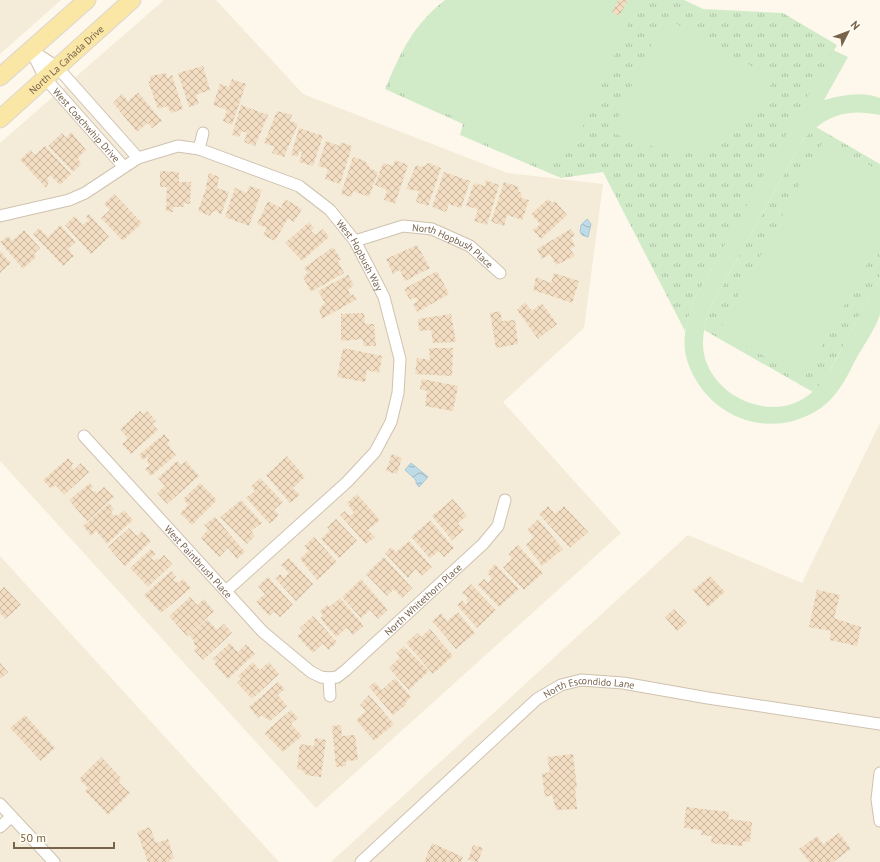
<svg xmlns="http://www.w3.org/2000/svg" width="880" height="862" font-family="'PT Sans',sans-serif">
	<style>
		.residential { fill: #f4ecd9 }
		.grass { fill: url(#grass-tufts) }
		.pitch { fill: #d1ebc8 }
		.water { fill: url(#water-waves); stroke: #a5c8d9 }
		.building { fill: url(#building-cross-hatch) }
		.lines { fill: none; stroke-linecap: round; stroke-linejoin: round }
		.minor-casing { stroke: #cfc2af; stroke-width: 13 }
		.primary-casing { stroke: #dcd6d1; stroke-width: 19 }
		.minor { stroke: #fff; stroke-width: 11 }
		.primary { stroke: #fae7a5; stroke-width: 17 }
		.labels { text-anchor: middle; stroke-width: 4; stroke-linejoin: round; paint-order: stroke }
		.street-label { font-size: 10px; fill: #78634d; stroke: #fffcf2 }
	</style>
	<defs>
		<pattern id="grass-tufts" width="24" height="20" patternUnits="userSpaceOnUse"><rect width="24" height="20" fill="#d1ebc8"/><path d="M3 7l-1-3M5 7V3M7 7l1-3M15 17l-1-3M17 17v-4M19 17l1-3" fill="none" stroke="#aec2a5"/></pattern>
		<pattern id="water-waves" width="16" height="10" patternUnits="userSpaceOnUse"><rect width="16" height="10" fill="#bedbe7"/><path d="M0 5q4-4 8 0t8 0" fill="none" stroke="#9fb5bd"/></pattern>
		<pattern id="building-cross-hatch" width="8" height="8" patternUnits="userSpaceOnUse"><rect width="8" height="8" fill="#f2ddc2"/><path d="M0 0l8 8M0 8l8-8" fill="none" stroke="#c9b7a0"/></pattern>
	</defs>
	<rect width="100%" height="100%" fill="#fdf8eb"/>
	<!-- residential -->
	<g class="residential">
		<polygon points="0,0 61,0 0,54"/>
		<polygon points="164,0 216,0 303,94 507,173 603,184 584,328 503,402 621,533 316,808 0,461 0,143"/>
		<polygon points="880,423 880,862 331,862 688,535 802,583"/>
		<polygon points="0,556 279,862 0,862"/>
	</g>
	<!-- grass -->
	<g class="grass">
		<path d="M445,0H684L703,9L783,13L837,45L692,304L685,331L603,172L561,178L460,135L463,124L385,89C401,52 412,26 445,0Z"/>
		<polygon points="816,127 880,164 880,278 824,381 813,392 704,330 708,312 804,138"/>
	</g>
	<!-- pitch -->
	<g class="pitch">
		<path d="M449,0H639L572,151L539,165L463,134L467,123L390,87C403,52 420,24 449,0Z"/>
		<path d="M675,23L774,79C760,107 743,128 715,143C709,147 702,151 696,152C672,156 635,140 612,133L636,75L659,30Z"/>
		<path d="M833,50L848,57L824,100C843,95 861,91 880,98V115C846,108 828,115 804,138L708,312C705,326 701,339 704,354C713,398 774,424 810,394C827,380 835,361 845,342C857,321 868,299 880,278C880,289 880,303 880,314C878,324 863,347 857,357C848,375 838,396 821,408C770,443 705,417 687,360C681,341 687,322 692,304Z"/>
		<polygon points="824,140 880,171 880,241 804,378 719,331"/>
	</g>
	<!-- water -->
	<g class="water">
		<polygon points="587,219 591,224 588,237 582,235 580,232 581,225"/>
		<polygon points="411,463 428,477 419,487 416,483 416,480 405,470"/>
	</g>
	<!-- building -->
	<g class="building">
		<polygon points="618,0 628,0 619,16 612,12"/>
		<polygon points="203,66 210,90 196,95 199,104 189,107 178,73"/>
		<polygon points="166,73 167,78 172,75 183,109 171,113 167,106 158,109 148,81 151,81 150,76"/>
		<polygon points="232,79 246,84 232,125 223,121 227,110 213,105 220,84 229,87"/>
		<polygon points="138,92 162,121 152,128 148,123 137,132 113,103 122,94 128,101"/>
		<polygon points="241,105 268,115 255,146 244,142 247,133 242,131 239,137 232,135"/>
		<polygon points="277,111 292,115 290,121 298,124 284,157 272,153 275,147 264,143"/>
		<polygon points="299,128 323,136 313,166 299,162 302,152 299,152 298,157 291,155"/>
		<polygon points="71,132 86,150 78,158 81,164 73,172 48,146 62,133 66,138"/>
		<polygon points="326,141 340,146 340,142 352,146 340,184 325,179 328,169 318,166"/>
		<polygon points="45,146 71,174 60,185 50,175 47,178 49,181 46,188 20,160 30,150 35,155"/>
		<polygon points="353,157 365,161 371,169 378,172 369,197 353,191 351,197 341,194"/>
		<polygon points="395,160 408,165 395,204 384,200 387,190 375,185 383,163 393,166"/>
		<polygon points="429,163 441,168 428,206 416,202 419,191 406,189 416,165 422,167"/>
		<polygon points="160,171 179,172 179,182 191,182 190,204 184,203 184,207 173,207 173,212 166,211 167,187 160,187"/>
		<polygon points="444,172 470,181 461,208 449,204 446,212 432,207"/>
		<polygon points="209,173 219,177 217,188 229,192 221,215 216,211 212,212 210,216 198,211 207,186 206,186"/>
		<polygon points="486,180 499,185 487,225 474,221 478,209 466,206 474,183 485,186"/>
		<polygon points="504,182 519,187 518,191 521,193 522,198 529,200 522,220 507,215 504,226 491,222"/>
		<polygon points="249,186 262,190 249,226 225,217 235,188 247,193"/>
		<polygon points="114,194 142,223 123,241 101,218 110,210 104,204"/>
		<polygon points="285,199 302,209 294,222 288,218 275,241 263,235 267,228 257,224 268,201 281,208"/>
		<polygon points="548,199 553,203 555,201 567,215 541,239 533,230 540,224 531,214"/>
		<polygon points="89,214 109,237 91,254 65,225 75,216 83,225 89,220 86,217"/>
		<polygon points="309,222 314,228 311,231 315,235 323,229 329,237 302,261 285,243"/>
		<polygon points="60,225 76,242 68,249 74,256 63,266 33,234 39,228 48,237"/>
		<polygon points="571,229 575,235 571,238 575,246 570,249 575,256 556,265 550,254 542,259 537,249"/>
		<polygon points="24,230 40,248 34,254 36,257 23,269 0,242 8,236 12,241"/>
		<polygon points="417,245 430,268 405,281 400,270 393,274 386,259"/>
		<polygon points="333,247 341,259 338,261 344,273 311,292 303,277 308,273 304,268"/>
		<polygon points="0,251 11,263 0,273"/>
		<polygon points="437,271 449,294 417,312 413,304 418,301 416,297 410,300 404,289"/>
		<polygon points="554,273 579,281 572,303 533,290 536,277 551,283"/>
		<polygon points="348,275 354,285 348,290 351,296 353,294 357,299 322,319 319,309 325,303 318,291"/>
		<polygon points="525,302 532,311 542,303 557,324 538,339 517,310"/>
		<polygon points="500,311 502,321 515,320 518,344 496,348 490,313"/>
		<polygon points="364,313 365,324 374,324 376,346 363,346 363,339 341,341 341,314"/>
		<polygon points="451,314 456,342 433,343 431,330 419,331 418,319"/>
		<polygon points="343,348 382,356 379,373 367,370 365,382 337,377"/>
		<polygon points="429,348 453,348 452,376 415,374 417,358 430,360"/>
		<polygon points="422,379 458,386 453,411 425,406 427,391 420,389"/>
		<polygon points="140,411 143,414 147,411 156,421 152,424 158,430 131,454 122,444 128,439 120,429"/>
		<polygon points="164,434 170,441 167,443 176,455 151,476 145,469 150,465 147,462 148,459 147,457 143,460 139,455"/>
		<polygon points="392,454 402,458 397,474 386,471"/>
		<polygon points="287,456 305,477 293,488 300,495 290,503 266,475"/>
		<polygon points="68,458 73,463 71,467 74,470 81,463 89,472 64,495 55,485 51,489 43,480"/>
		<polygon points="177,461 181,465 186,461 199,476 167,504 157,493 165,486 158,478"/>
		<polygon points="260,478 283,502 274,510 279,515 270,524 246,498 255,491 251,486"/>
		<polygon points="90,483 93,487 91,489 93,492 95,491 97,493 104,487 114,497 87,521 69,500"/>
		<polygon points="200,483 217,500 192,525 180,513 188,505 183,499"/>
		<polygon points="357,494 380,520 368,530 375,537 366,544 340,515 345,511 350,516 354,513 347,503"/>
		<polygon points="453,499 467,516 458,523 464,530 452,540 432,516"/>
		<polygon points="241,500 262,523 251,531 255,536 247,544 220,517"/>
		<polygon points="109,503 114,509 111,512 114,516 115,515 117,516 124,510 133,520 107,544 96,531 91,536 83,526"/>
		<polygon points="548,506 555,514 564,506 588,532 570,548 539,514"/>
		<polygon points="215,517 245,552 237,559 228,548 219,557 201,538 208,529 204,525"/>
		<polygon points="336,519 357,541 339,558 321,539 330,530 327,527"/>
		<polygon points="538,519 563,549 542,566 526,545 534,537 527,530"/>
		<polygon points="430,520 454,548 444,557 439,551 430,558 411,537"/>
		<polygon points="129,528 137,536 142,531 151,541 125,566 108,547"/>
		<polygon points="314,537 337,562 317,580 300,559 308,551 304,546"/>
		<polygon points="409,541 432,567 422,576 415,569 408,578 385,553 391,547 396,552"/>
		<polygon points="518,545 543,573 524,590 503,567 512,559 508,554"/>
		<polygon points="151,549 156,554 151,558 154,561 157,558 159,560 164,555 172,564 148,587 130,568"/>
		<polygon points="384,557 412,588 402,598 394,589 387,596 366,574"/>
		<polygon points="289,558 313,584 296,601 275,578 280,574 284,578 289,573 281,565"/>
		<polygon points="495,564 519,589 499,607 478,585 484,579 488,583 492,579 487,573"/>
		<polygon points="171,571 176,577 173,580 175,582 176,581 178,583 183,579 191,588 161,613 144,595"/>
		<polygon points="710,576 725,592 708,607 693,590"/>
		<polygon points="268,577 293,605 280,617 274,612 269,616 256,602 265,594 258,586"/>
		<polygon points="361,579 388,610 378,619 370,610 361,618 342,597"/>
		<polygon points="471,584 496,610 477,628 457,605 462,600 466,605 468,602 466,600 468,598 462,593"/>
		<polygon points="4,587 21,605 5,619 0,613 0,591"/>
		<polygon points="817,590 840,595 834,618 861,627 857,646 830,640 831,631 809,627"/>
		<polygon points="190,597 197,605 204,599 214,611 187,636 169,616"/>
		<polygon points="340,598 364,626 353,635 347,628 336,637 320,618 323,616 320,611 327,605 329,607"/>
		<polygon points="674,609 687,623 677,631 665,617"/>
		<polygon points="458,612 475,633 456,649 432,621 441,613 447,621"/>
		<polygon points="313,616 337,642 329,650 323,644 313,653 297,636 303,631 300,628"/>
		<polygon points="207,619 217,630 224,624 232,633 203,660 194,650 197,647 194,644 194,641 189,635"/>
		<polygon points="430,629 453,656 433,674 406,643 417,633 421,637"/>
		<polygon points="230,643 238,652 246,644 255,654 228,679 215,665 216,662 213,659"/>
		<polygon points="404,646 429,671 409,690 389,668 400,657 396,653"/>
		<polygon points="253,662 260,670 269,662 279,674 252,699 237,683 241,679 238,676"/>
		<polygon points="0,663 8,672 0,679"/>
		<polygon points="395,678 411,697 406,702 406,705 393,715 369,687 375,682 382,690"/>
		<polygon points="278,682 285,689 278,695 287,706 270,721 261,715 258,718 249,707"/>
		<polygon points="369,695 394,724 374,741 356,720 366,711 360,705"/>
		<polygon points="291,710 298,718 291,724 302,736 283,752 264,733"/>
		<polygon points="25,715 55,748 41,761 10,728"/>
		<polygon points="341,725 342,736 355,735 358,760 346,761 346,766 336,767 332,726"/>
		<polygon points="315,738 326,740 321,777 306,775 302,770 297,769 300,744 314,746"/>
		<polygon points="573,754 577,788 575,788 577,809 556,810 552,795 545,797 542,774 550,772 547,757"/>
		<polygon points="101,757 121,778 119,783 130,793 108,815 85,791 88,788 79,779"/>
		<polygon points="686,807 729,812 728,819 752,822 750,842 743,841 742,846 711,843 712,836 701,835 702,830 684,828"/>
		<polygon points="150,827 156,843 168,839 174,858 170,860 170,862 148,862 137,832"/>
		<polygon points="839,833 851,849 833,862 809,862 799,849 817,836 823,844"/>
		<polygon points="432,843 463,857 461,862 424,862"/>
		<polygon points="473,845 483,848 478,862 468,860"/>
	</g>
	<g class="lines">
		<!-- minor casing -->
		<g class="minor-casing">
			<g id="minor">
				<polyline points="31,50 57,67 138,158"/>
				<path id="s1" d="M31,50L45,78L123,166"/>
				<polyline points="199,149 203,133"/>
				<path id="s2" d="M0,216L69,200L85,193L138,158L178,146L199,149L299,186L330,210L355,241L384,297L400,359L398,393L391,422L375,452L347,482L226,591"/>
				<path id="s3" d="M355,241L403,226L432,229L470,246L500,273"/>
				<path id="s4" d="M84,436L263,632L311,672L321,677L329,678L337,677L346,670L483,544L498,526L505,500"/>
				<polyline points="329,678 330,696"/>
				<polyline points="880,773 877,799 880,821"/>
				<polyline points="0,804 54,862"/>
				<polyline points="0,827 11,817"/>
				<path id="s5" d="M361,862L537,699L561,685L581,680L623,683L708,698L880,724"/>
			</g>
		</g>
		<!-- primary casing -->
		<g class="primary-casing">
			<g id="primary">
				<polyline points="0,77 87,0"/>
				<path id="s6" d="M0,119L132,0"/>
			</g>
		</g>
		<!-- minor -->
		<use href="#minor" class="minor"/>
		<!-- primary -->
		<use href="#primary" class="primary"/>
	</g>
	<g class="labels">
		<!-- street labels -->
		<g class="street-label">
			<text dy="4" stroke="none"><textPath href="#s6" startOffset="89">North La Cañada Drive</textPath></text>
			<text dy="4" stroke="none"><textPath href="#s1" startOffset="94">West Coachwhip Drive</textPath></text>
			<text dy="4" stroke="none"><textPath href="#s3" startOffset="105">North Hopbush Place</textPath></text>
			<text dy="4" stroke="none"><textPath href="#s2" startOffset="415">West Hopbush Way</textPath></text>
			<text dy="4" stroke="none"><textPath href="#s4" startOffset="170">West Paintbrush Place</textPath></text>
			<text dy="4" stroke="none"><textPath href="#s4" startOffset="471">North Whitethorn Place</textPath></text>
			<text dy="4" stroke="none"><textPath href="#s5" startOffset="295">North Escondido Lane</textPath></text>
		</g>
	</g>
	<!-- north arrow -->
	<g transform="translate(848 32) rotate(48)" stroke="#fffcf2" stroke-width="3" paint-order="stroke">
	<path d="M0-3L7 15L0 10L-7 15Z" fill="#78634d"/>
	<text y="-6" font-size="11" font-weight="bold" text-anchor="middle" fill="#78634d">N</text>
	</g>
	<!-- scale -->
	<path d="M14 842v6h100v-6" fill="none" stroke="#78634d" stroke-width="2"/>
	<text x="20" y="842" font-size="12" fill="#78634d" stroke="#fffcf2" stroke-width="3" paint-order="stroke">50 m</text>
</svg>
